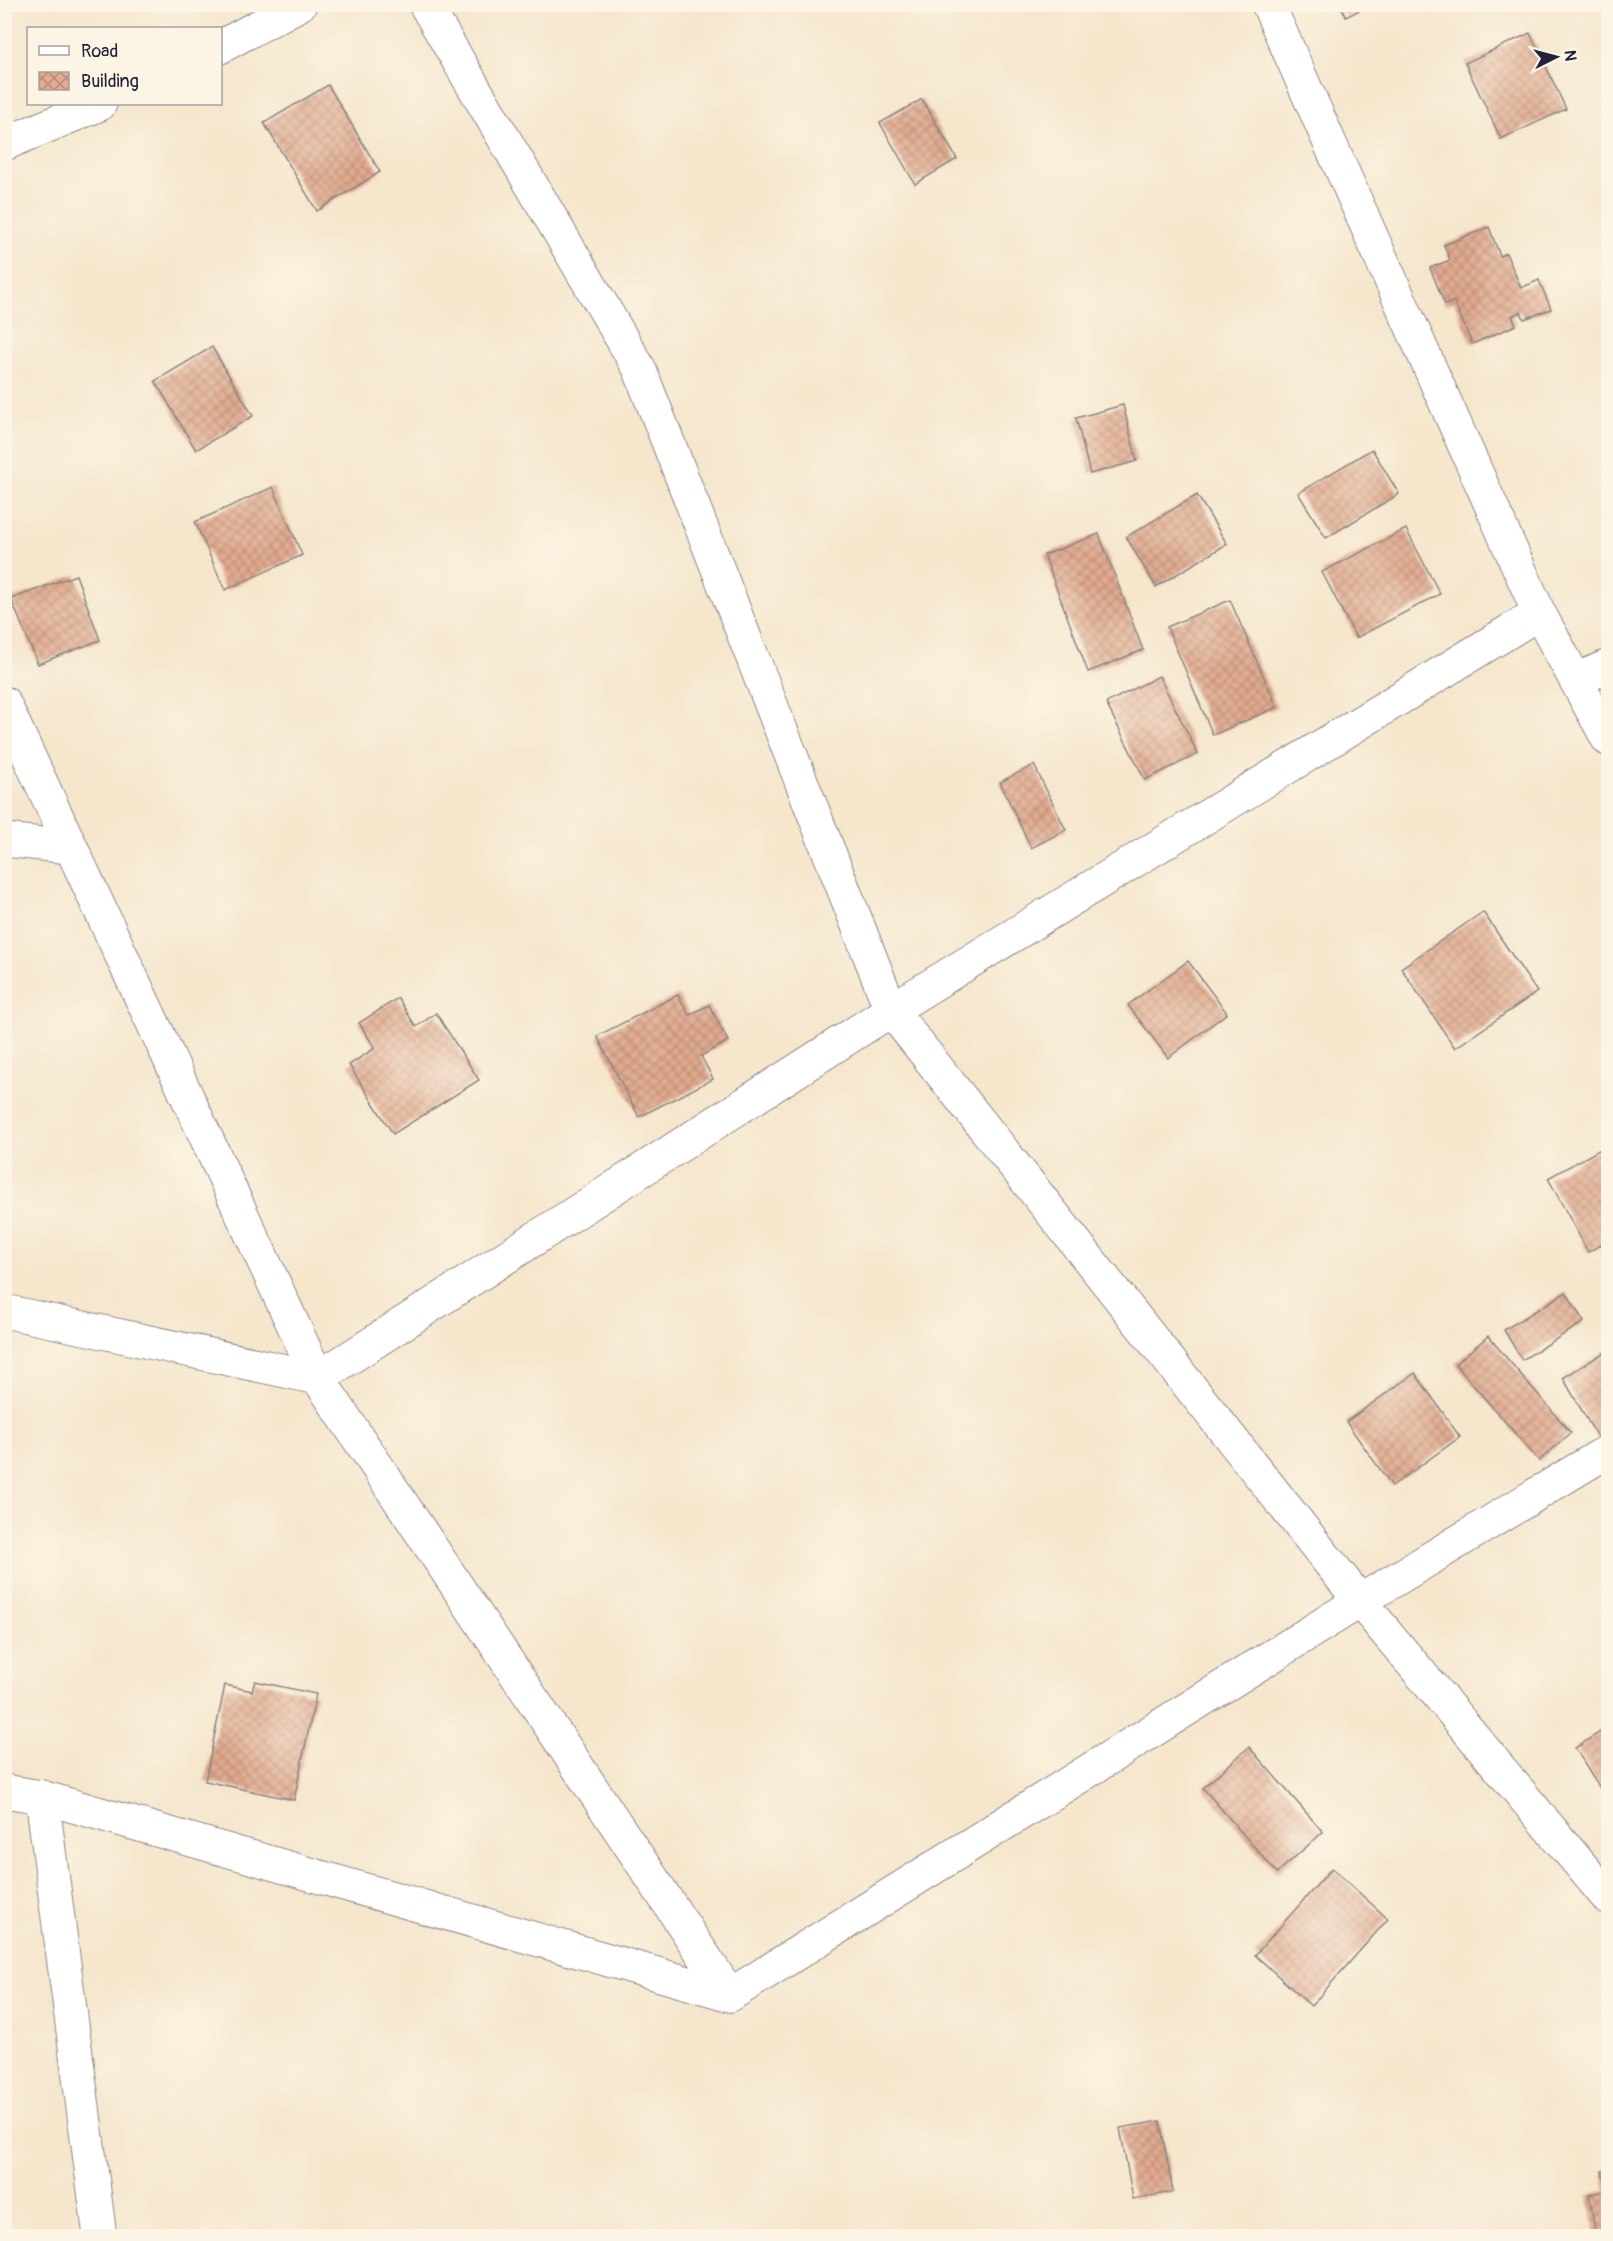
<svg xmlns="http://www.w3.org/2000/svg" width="1613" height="2241" font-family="Pangolin,sans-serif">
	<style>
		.building { fill: url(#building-cross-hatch) }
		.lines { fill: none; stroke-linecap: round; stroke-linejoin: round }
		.street-casing { stroke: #8c8484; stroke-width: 35 }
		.street { stroke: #fff; stroke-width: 33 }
	</style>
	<defs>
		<pattern id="building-cross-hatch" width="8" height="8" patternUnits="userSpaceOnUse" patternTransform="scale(1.5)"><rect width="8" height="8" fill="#e2ab8f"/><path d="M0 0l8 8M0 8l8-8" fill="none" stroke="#b78b76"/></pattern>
	</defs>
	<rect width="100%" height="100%" fill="#fcf5e5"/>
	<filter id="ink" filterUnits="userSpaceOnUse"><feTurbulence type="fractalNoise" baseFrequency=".0167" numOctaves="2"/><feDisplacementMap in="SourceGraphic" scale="12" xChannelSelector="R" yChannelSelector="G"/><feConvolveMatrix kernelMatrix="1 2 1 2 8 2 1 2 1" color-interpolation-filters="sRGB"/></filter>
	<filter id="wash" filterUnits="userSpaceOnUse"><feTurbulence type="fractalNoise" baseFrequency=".008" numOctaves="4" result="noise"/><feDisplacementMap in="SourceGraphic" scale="24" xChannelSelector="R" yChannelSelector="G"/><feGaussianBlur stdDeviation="1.35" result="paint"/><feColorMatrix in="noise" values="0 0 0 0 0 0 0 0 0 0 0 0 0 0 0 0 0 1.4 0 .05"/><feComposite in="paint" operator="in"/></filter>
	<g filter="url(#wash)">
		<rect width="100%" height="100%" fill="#f5e6cc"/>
		<g id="blocks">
			<!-- building -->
			<g class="building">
				<polygon points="1340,4 1371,4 1346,17"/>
				<polygon points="1530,33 1566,109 1501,139 1465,63"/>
				<polygon points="328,85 380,172 317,211 264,123"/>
				<polygon points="922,99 957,159 915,184 880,123"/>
				<polygon points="1489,227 1500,256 1506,253 1521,288 1539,280 1551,309 1524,319 1521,312 1512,316 1516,325 1472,344 1454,301 1445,305 1430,268 1450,260 1444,245"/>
				<polygon points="212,347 253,416 196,450 155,381"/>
				<polygon points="1123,405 1137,461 1090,474 1076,418"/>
				<polygon points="1372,449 1399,494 1326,538 1298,493"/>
				<polygon points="273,487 302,555 225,590 195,522"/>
				<polygon points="1197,495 1227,544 1156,587 1126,537"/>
				<polygon points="1406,529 1440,594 1356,638 1322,572"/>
				<polygon points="1099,534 1143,650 1088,672 1044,555"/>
				<polygon points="76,575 100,640 38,664 11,599"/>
				<polygon points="1230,600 1277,707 1213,735 1167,627"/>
				<polygon points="1159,676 1198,754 1145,780 1106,703"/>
				<polygon points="1034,765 1066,830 1031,848 1000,782"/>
				<polygon points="1483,912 1537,992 1455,1048 1401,968"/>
				<polygon points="1188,961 1227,1013 1168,1058 1128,1005"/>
				<polygon points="678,995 689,1015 709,1005 728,1041 701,1056 713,1079 639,1117 597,1036"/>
				<polygon points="398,998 416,1027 436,1013 479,1080 393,1134 349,1065 375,1048 359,1023"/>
				<polygon points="1608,1145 1608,1241 1588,1252 1548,1178"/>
				<polygon points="1566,1292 1584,1322 1522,1360 1504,1330"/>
				<polygon points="1488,1336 1571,1433 1539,1461 1455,1364"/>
				<polygon points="1608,1350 1608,1437 1600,1442 1563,1378"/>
				<polygon points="1415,1373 1460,1437 1392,1486 1346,1422"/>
				<polygon points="255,1681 316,1694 294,1800 205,1781 225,1685 252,1691"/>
				<polygon points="1608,1727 1608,1801 1575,1748"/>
				<polygon points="1249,1747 1323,1832 1277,1873 1203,1788"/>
				<polygon points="1332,1868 1388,1919 1311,2006 1255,1955"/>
				<polygon points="1160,2121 1173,2192 1133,2199 1120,2128"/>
				<polygon points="1608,2170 1608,2236 1596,2236 1589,2194 1606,2191 1602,2171"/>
			</g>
		</g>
	</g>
	<g filter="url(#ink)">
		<use href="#blocks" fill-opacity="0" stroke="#8c8484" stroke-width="1.5"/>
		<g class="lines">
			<!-- street casing -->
			<g class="street-casing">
				<g id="street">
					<polyline points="425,4 639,368 891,1010 1360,1601 1608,1898"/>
					<polyline points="1268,4 1539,613 1608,739"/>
					<polyline points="220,47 300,4"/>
					<polyline points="4,144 100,104"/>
					<polyline points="1576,680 1608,666"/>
					<polyline points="4,703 318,1378 730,1995"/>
					<polyline points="4,840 70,847"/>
					<polyline points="4,1311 318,1378 891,1010 1539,613"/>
					<polyline points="4,1791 42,1797 730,1995 1360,1601 1608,1451"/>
					<polyline points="42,1797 100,2236"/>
				</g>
			</g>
			<!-- street -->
			<use href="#street" class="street"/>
		</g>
	</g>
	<!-- margin -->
	<rect width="1613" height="2241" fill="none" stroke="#fcf5e5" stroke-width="24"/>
	<!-- legend -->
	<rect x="27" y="27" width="195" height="78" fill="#fcf5e5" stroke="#a5a1a1" stroke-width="1.5"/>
	<rect x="39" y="46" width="30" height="9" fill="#ffffff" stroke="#a5a1a1" stroke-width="1.5"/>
	<text x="81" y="57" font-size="18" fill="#22223b">Road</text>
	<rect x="39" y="72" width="30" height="18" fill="url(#building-cross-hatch)" stroke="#a5a1a1" stroke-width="1.5"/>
	<text x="81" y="87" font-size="18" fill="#22223b">Building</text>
	<!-- north arrow -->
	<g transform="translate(1556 57) rotate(84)" stroke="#fcf5e5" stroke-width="4.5" paint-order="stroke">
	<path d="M0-4.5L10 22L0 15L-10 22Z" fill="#22223b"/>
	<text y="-9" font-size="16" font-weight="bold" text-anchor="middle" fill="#22223b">N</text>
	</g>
</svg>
